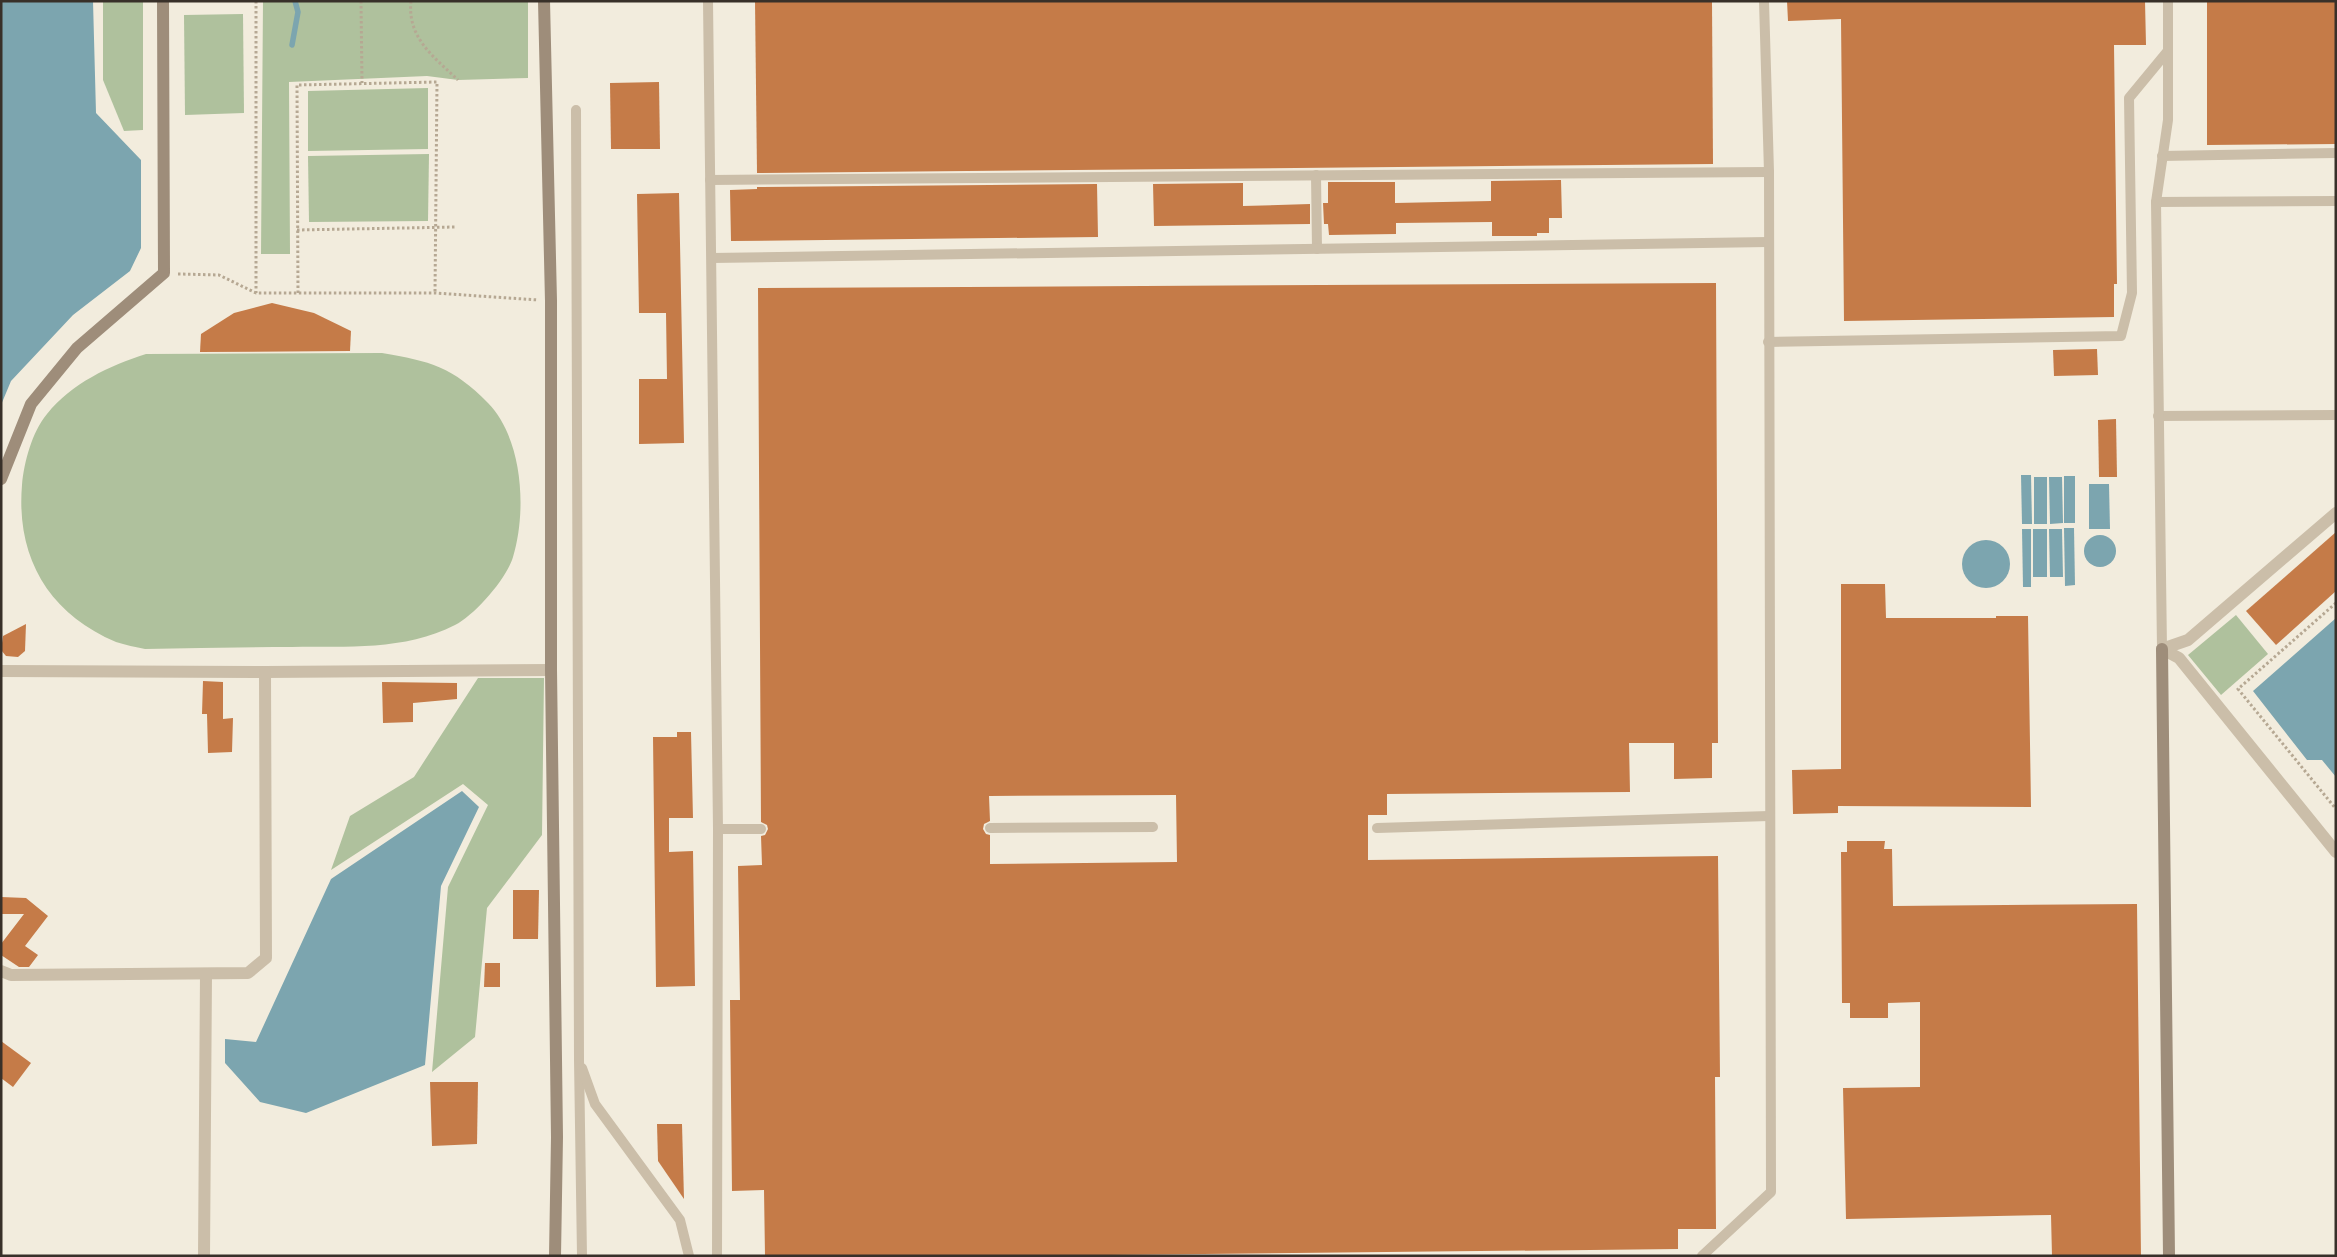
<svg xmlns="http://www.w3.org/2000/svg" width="2337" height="1257" font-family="Jost,sans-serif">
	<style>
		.green { fill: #afc19d }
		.water { fill: #7ca5af }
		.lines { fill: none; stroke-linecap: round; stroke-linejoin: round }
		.stream { stroke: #7ca5af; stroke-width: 5.5 }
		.building { fill: #c57b48; fill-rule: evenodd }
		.path { stroke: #b6a893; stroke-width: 3; stroke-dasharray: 2.5 2.5; stroke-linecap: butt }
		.lane { stroke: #cbbea9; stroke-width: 10 }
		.street { stroke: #cbbea9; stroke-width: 12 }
		.secondary { stroke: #9e8d7a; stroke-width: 12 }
	</style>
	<rect width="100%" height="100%" fill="#f2ecdd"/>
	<!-- green -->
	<g class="green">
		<polygon points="103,1 143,1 143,130 124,131 103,80"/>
		<polygon points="263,1 528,1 528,78 458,80 427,76 289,82 290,254 261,254"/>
		<polygon points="243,14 244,113 185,115 184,15"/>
		<polygon points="428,88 428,149 308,151 308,91"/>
		<polygon points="429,154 428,221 309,222 308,156"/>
		<path d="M382,353C430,361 453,367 488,403C523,439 527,511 513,557C507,578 475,615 455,625C405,651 346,646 292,647C243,647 194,648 145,649C136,647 125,645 116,642C48,613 16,557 22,485C24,462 32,432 47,414C72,383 109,366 146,354Z"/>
		<polygon points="2236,615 2268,654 2221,695 2188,655"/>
		<polygon points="478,678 544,678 542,835 487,908 475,1037 432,1072 448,887 488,805 463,784 331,870 350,816 414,777"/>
	</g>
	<!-- water -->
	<g class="water">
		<polygon points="1,1 93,1 96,113 141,160 141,248 130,271 73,315 11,381 1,405"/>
		<polygon points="2021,475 2031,475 2032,524 2022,524"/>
		<rect x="2064" y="476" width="11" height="47"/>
		<rect x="2034" y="477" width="13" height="47"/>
		<polygon points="2049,477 2062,477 2063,523 2050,524"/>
		<polygon points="2089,484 2109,484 2110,529 2089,529"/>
		<polygon points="2064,528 2074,528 2075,585 2065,586"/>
		<polygon points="2022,529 2031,529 2031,587 2023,587"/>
		<rect x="2033" y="529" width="14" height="48"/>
		<polygon points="2049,529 2062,529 2063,577 2050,577"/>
		<circle cx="2100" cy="551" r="16"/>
		<circle cx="1986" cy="564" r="24"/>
		<polygon points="2336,618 2336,777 2322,760 2307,760 2253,691"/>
		<polygon points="462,791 479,807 441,886 425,1065 306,1113 260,1102 225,1063 225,1039 256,1042 331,879"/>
	</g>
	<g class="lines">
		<!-- stream -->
		<polyline class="stream" points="292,45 298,12 295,1"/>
	</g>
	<!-- building -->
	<g class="building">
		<polygon points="755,1 1712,1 1713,164 757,173"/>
		<polygon points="1787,1 2145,1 2146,45 2114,45 2117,284 2114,284 2114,317 1844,321 1841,19 1788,21"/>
		<polygon points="2207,1 2336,1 2336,144 2207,145"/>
		<polygon points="659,82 660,149 611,149 610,83"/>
		<polygon points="1561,180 1562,218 1549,218 1549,233 1537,233 1537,236 1492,236 1492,222 1396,223 1396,234 1329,235 1328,224 1324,224 1323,203 1328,203 1328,182 1395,182 1395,203 1491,201 1491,181"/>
		<polygon points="1243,183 1243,206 1310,204 1310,224 1154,226 1153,184"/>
		<polygon points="1097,184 1098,237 731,241 730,190 757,189 757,187"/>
		<polygon points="679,193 684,443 639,444 639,379 667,379 666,313 639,313 637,194"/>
		<path d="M1716,283L1718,743H1712V778L1674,779V743H1629L1630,792L1387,794V815H1368V860L1718,856L1720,1077H1715L1716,1229H1678V1249L1019,1256H765L764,1190L732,1191L730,1000H740L738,866L762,865L761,836L765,835L768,829L767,825L761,822L758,288ZM1176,795L1177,862L990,864V835L986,834L983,829L984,824L990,821L989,796Z"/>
		<polygon points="272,303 314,313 351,331 350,351 200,352 201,334 234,313"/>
		<polygon points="2097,349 2098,375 2054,376 2053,350"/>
		<polygon points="2116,419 2117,477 2099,477 2098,420"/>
		<polygon points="2336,532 2336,591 2276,645 2246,611"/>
		<polygon points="1841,584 1885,584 1886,618 1996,618 1996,616 2028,616 2031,807 1838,806 1838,813 1793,814 1792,770 1841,769"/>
		<polygon points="26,624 25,651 18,657 6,656 1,650 3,636"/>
		<polygon points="203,681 223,682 223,719 233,718 232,752 208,753 207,714 202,714"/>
		<polygon points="382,682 457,683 457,699 413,703 413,722 383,723"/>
		<polygon points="677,732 691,732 693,818 669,818 669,852 693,851 695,986 656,987 653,737 677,737"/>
		<polygon points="1847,841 1885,841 1884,849 1892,849 1893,906 2137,904 2141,1256 2052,1256 2051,1215 1846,1219 1843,1088 1920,1087 1920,1002 1888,1003 1888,1018 1850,1018 1850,1003 1842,1003 1841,852 1847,852"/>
		<polygon points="513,890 539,890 538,939 513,939"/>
		<polygon points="1,897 26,898 48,916 25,946 38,955 29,967 19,967 1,955 1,944 24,914 1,914"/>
		<polygon points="485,963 500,963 500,987 484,987"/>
		<polygon points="1,1041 31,1063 13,1087 1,1078"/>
		<polygon points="430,1082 478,1082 477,1144 432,1146"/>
		<polygon points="657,1124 682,1124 684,1199 658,1161"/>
	</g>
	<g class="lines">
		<!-- path -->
		<g class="path">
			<polyline points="256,1 256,293"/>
			<polyline points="361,1 362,83"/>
			<path d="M411,1C407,38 434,57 458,80"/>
			<polyline points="297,230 456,227"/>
			<polyline points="178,274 219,275 256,293 435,293 538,300"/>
			<polyline points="298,293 297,85 437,82 435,293"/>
			<polyline points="2336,603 2238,689 2336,809"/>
		</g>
		<!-- lane -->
		<g class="lane">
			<polyline points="708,1 718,829 717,1256"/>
			<polyline points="576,110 579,1060 582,1256"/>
			<polyline points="2162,156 2336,153"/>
			<polyline points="1316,175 1317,249"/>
			<polyline points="710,180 1769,172"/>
			<polyline points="2156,202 2336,201"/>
			<polyline points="712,258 1768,242"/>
			<polyline points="1768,342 2121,336 2132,293 2129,98 2167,52"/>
			<polyline points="2158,416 2336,415"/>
			<polyline points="2162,649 2156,202 2168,120 2168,1"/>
			<polyline points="990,828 1153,827"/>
			<polyline points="1377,828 1769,816"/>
			<polyline points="718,829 761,829"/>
			<polyline points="582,1068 595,1104 680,1220 689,1256"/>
			<polyline points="1702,1256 1771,1192 1769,172 1764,1"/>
		</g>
		<!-- street -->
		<g class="street">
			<polyline points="2162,649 2179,658 2336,852"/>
			<polyline points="2162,649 2188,640 2336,513"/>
			<polyline points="1,671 265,672 551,670"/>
			<polyline points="1,971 11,975 248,973 266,958 265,672"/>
			<polyline points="204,1256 206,974"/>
		</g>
		<!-- secondary -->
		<g class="secondary">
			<polyline points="544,1 551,301 551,670 557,1137 555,1256"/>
			<polyline points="1,479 31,404 77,348 164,273 163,1"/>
			<polyline points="2162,649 2169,1256"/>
		</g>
	</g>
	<!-- border -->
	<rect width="2337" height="1257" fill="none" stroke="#383029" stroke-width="5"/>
</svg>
